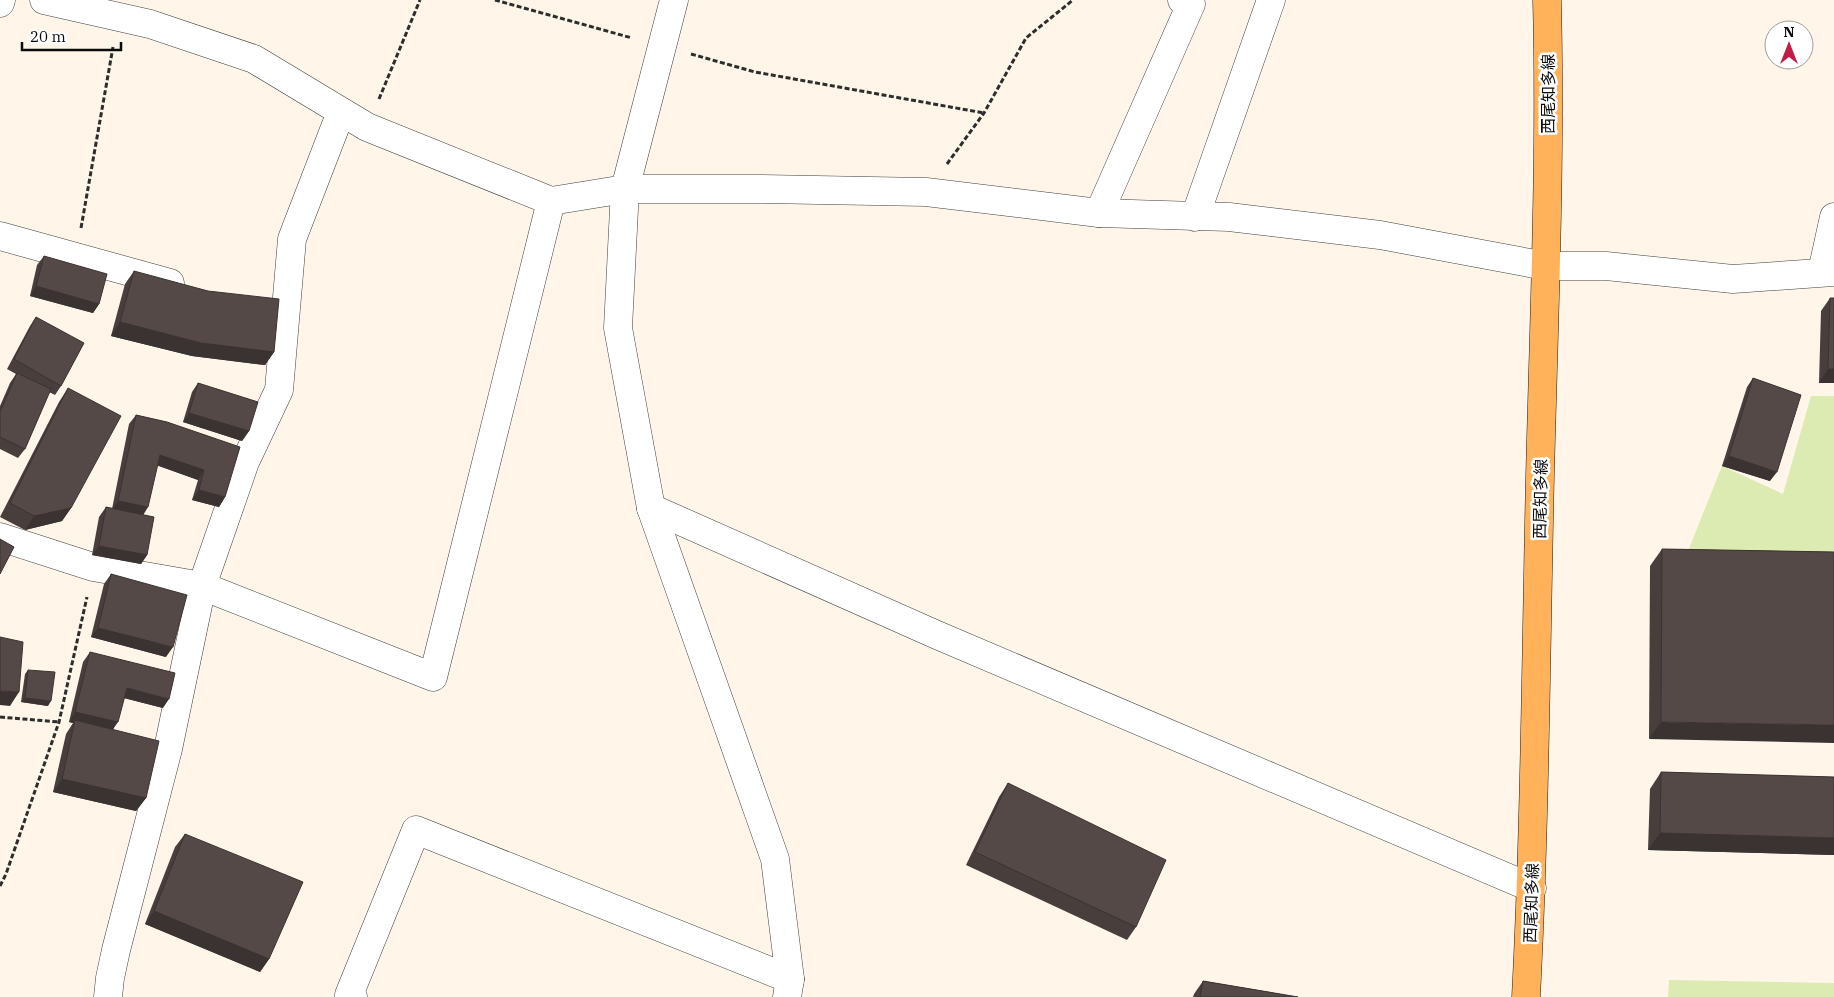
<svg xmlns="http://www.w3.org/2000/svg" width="1834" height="997" font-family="'IBM Plex Serif','Noto Sans JP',serif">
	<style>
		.green { fill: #dcebb1 }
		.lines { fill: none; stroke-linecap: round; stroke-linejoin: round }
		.minor-casing { stroke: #3e3e3e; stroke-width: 29 }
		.major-casing { stroke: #1c1c1c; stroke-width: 29 }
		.path { stroke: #2d2d2d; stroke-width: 3; stroke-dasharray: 5 2.5; stroke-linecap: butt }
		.minor { stroke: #fff; stroke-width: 28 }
		.major { stroke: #ffb259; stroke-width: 28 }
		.wall { fill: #483f3d }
		.shaded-wall { fill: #3b3332 }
		.building { fill: #544947; stroke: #3b3332 }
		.labels { text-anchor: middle; stroke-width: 5; stroke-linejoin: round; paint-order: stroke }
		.street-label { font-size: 16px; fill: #0b0b0b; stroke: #fff }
	</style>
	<rect width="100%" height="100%" fill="#fff6e9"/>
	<!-- green -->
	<g class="green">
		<polygon points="1811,396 1834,396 1834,554 1688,551 1722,466 1783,494"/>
		<polygon points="1669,980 1834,983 1834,997 1668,997"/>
	</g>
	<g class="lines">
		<!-- minor casing -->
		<g class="minor-casing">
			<g id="minor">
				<polyline points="44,0 150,24 254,59 367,127 551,201 625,189 763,189 926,192 1099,213 1229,217 1380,235 1546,266 1606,266 1733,279 1834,272"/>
				<polyline points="674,0 625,189 618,328 651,508 775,859 790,979 787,997"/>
				<polyline points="0,3 1,0"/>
				<polyline points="1099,213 1191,4 1182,0"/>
				<polyline points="1195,217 1271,0"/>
				<polyline points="0,236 170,283"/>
				<polyline points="1822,272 1834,217"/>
				<polyline points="651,508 937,635 1532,888"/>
				<polyline points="0,537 93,567 202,586 433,677 551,201"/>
				<polyline points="108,997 110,978 116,950 168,749 202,586 245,462 279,390 292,239 341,112"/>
				<polyline points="353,997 349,995 416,830 790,979"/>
			</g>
		</g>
		<!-- major casing -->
		<g class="major-casing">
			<path id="major" d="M1526,997C1535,823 1536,650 1540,476C1544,317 1551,159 1547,0"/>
		</g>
		<!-- path -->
		<g class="path">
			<polyline points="495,0 632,38"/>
			<polyline points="691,54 755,72 984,113"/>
			<polyline points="379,99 420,0"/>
			<polyline points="947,164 984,113 1026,38 1073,0"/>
			<polyline points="81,228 113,47"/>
			<polyline points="0,717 59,722"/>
			<polyline points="0,886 6,874 59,722 87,597"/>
		</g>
		<!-- minor -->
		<use href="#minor" class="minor"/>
		<!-- major -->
		<use href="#major" class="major"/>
	</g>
	<!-- wall -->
	<g class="wall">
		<polygon points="44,256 99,304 93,313 30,296 37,265"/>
		<polygon points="134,271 274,352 265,365 192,356 111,336 125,284"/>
		<polygon points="1830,298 1834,383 1819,383 1821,311"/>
		<polygon points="36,317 61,386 55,395 49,392 25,449 18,458 0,449 0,406 10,383 16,374 7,369 30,326"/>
		<polygon points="1753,378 1770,481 1722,466 1747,387"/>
		<polygon points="198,383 249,431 242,441 183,422 192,392"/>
		<polygon points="68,388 71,508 62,521 25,530 0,517 59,402"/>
		<polygon points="136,415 167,422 225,497 219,507 192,500 198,480 157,465 143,515 147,555 141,564 92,555 99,517 106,507 112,509 129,424"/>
		<polygon points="1662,549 1834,552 1649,739 1650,566"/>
		<polygon points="111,574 166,657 91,637 104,584"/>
		<polygon points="90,652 163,708 124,698 113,730 146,798 136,811 53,792 66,734 73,723 69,722 83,662"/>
		<polygon points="28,670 48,706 21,702 25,674"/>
		<polygon points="1661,772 1834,777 1834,855 1648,850 1650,789"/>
		<polygon points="1008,783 1136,927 1127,940 966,865 999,797"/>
		<polygon points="185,834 269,959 260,972 145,924 175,847"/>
		<polygon points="1203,981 1298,997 1193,997 1194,994"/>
	</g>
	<!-- shaded-wall -->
	<g class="shaded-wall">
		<polygon points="36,286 99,304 93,313 30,296"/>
		<polygon points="120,322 274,352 265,365 192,356 111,336"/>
		<polygon points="1828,369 1834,369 1834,383 1819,383"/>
		<polygon points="189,413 249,431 242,441 183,422"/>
		<polygon points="160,455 204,470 198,480 153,464"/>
		<polygon points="1729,456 1777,472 1770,481 1722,466"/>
		<polygon points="199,490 225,497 219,507 192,500"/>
		<polygon points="118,501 148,507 142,517 111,511"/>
		<polygon points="71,508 62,521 25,530 34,516"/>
		<polygon points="99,546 147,555 141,564 92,555"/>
		<polygon points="98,628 173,647 166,657 91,637"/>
		<polygon points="127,688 169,699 163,708 120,697"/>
		<polygon points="0,691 19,692 10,706 0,705"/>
		<polygon points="25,698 51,701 48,706 21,702"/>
		<polygon points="75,712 118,722 111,732 75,720 73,723 69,722"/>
		<polygon points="1661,722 1834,725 1834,743 1649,739"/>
		<polygon points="62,779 146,798 136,811 53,792"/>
		<polygon points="1660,833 1834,838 1834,855 1648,850"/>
		<polygon points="154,911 269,959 260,972 145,924"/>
	</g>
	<!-- building -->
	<g class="building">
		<polygon points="44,256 107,274 99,304 36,286"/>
		<polygon points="134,271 208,291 279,299 274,352 201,343 120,322"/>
		<polygon points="1830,298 1834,298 1834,369 1828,369"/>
		<polygon points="36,317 84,343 61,386 14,359"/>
		<polygon points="17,373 51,389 25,449 0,437 0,412"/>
		<polygon points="1753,378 1801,395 1777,472 1729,456"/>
		<polygon points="198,383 258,402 249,431 189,413"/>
		<polygon points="68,388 121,416 71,508 34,516 10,503"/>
		<polygon points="136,415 167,422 240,447 225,497 199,490 204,470 160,455 148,507 118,501"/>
		<polygon points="106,507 154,517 147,555 99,546"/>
		<polygon points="0,539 14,547 0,574"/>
		<polygon points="1662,549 1834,552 1834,725 1661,722"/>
		<polygon points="111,574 187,595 173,647 98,628"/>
		<polygon points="0,637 23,642 19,692 0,691"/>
		<polygon points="90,652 175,673 169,699 127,688 118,722 75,712"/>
		<polygon points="28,670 55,672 51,701 25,698"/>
		<polygon points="75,720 159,741 146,798 62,779"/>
		<polygon points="1661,772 1834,777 1834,838 1660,833"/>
		<polygon points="1008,783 1166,860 1136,927 975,852"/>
		<polygon points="185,834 303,882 269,959 154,911"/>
		<polygon points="1203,981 1298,997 1200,997"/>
	</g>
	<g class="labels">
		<!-- street labels -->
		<g class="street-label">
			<text transform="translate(1548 94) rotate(-90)" y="6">西尾知多線</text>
			<text transform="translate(1540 499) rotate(-89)" y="6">西尾知多線</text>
			<text transform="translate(1531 903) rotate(-88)" y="6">西尾知多線</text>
		</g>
	</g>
	<!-- north arrow -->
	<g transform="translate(1789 45)"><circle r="24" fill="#ffffff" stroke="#9d9d9d"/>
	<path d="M0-4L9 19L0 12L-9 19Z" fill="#c11c48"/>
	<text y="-8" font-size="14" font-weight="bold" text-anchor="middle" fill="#0b0b0b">N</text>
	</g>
	<!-- scale -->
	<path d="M22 42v8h99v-8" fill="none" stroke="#0b0b0b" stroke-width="2.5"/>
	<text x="30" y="42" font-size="15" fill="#0b0b0b" stroke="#ffffff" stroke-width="4" paint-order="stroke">20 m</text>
</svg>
